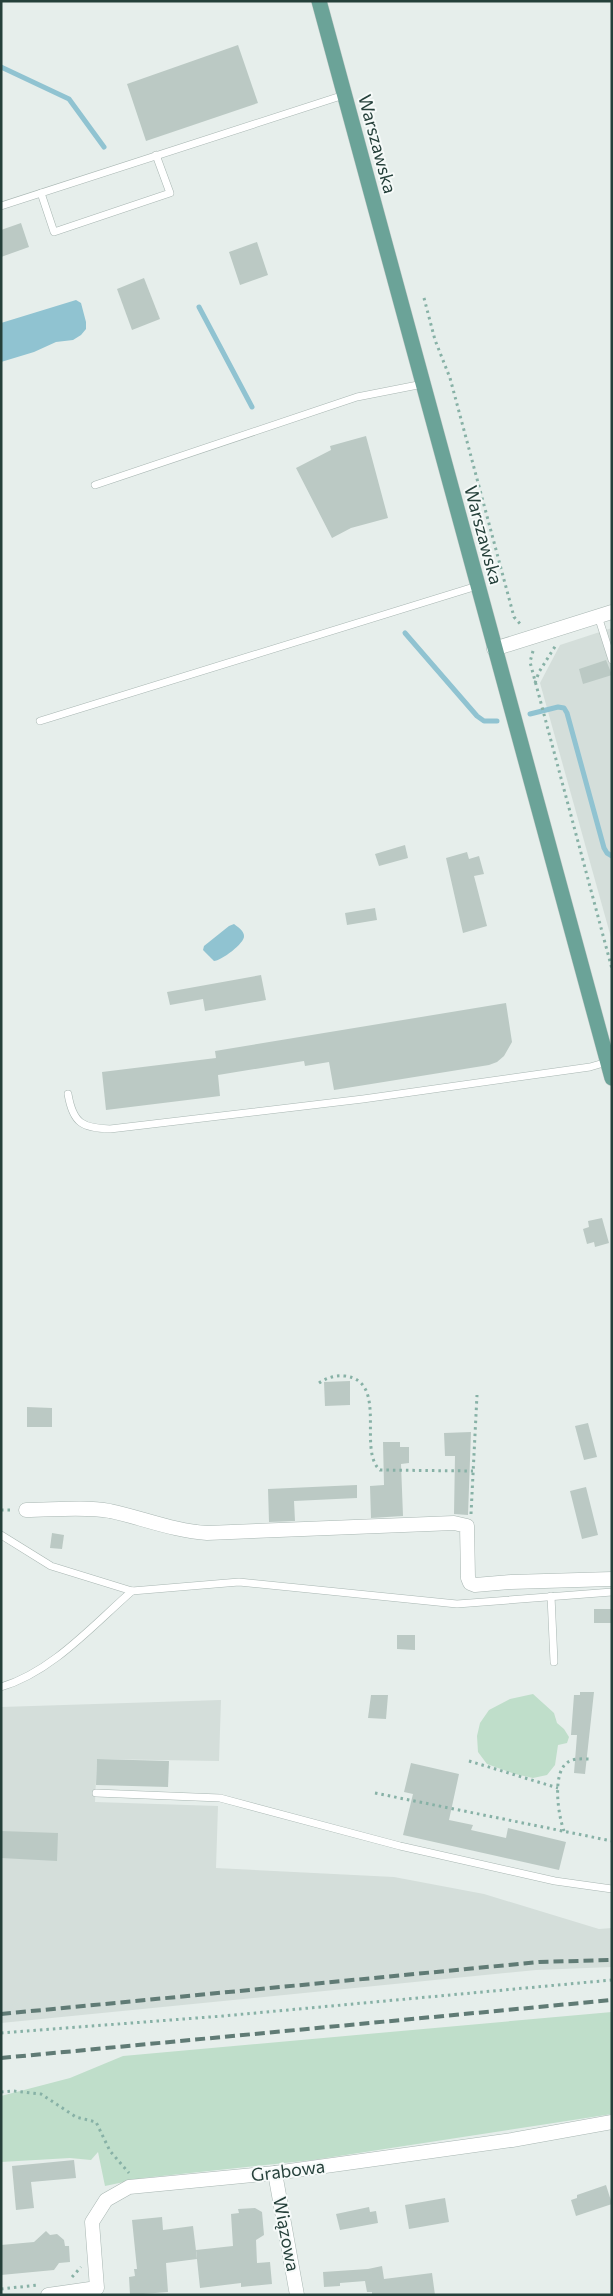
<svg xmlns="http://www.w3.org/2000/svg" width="613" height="2296" font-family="Commissioner,sans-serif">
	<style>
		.built { fill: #d4deda }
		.green { fill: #bfdeca }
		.water { fill: #90c3d1 }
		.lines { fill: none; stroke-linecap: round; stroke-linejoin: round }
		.stream { stroke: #90c3d1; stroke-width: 5 }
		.building { fill: #bbc9c4 }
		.lane-casing { stroke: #a8b6b2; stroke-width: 8 }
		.street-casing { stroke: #a8b6b2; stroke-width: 15 }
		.primary-casing { stroke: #c2cac8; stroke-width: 16 }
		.path { stroke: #87b1a6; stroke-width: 3; stroke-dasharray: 2.5 4; stroke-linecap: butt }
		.lane { stroke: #fff; stroke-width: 7 }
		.street { stroke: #fff; stroke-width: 14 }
		.primary { stroke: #6ba398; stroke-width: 15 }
		.rail { stroke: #607b75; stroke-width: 4; stroke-dasharray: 10 5; stroke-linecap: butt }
		.labels { text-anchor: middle; stroke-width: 4; stroke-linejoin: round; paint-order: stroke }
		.street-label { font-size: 18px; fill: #25403a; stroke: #f6faf9 }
	</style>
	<rect width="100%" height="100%" fill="#e6eeeb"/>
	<!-- built -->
	<g class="built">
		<polygon points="612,628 612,941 540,683 560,645"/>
		<polygon points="221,1700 219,1761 97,1759 95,1802 218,1806 216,1868 394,1877 484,1894 599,1929 612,1928 612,1967 536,1970 1,2023 1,1707"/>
	</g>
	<!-- green -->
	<g class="green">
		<polygon points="533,1694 554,1713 557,1723 564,1729 569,1737 567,1743 558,1745 555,1765 547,1775 533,1778 515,1774 487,1764 478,1752 477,1736 480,1723 489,1710 510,1699"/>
		<polygon points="612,2012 612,2114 313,2160 143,2178 105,2186 98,2152 91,2160 70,2158 1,2162 1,2096 70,2078 123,2056"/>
	</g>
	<!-- water -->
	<g class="water">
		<polygon points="76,300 81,303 86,322 86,329 81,335 73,340 56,342 34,352 1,362 1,323"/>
		<path d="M234,924C238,927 244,931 244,936C245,943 221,961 214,961L203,950L204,946L229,926Z"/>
	</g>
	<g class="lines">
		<!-- stream -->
		<g class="stream">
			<polyline points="1,67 69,99 104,147"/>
			<polyline points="199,307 252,407"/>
			<polyline points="405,633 477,716 484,721 497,721"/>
			<polyline points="530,714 558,707 564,708 567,713 604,848 607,853 612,856"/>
		</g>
	</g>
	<!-- building -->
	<g class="building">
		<polygon points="238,45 258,103 146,141 127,84"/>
		<polygon points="21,223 29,247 1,257 1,230"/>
		<polygon points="257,242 268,275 240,285 229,252"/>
		<polygon points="144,278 160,319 132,330 117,289"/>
		<polygon points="366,436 388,518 351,528 332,538 296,468 331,450 330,446"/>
		<polygon points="606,660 612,675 583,684 579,669"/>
		<polygon points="405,845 408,858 379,866 375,854"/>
		<polygon points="467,852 469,859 479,856 484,874 474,876 487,926 463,933 446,858"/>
		<polygon points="375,908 377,920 347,925 345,913"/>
		<polygon points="261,975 266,1000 205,1011 203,999 170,1005 167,992"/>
		<polygon points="506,1003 512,1042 504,1056 497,1062 489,1065 334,1090 329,1062 305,1066 304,1061 218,1075 220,1096 106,1110 102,1072 216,1058 215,1051"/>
		<polygon points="602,1218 609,1243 595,1247 594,1242 587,1244 583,1229 589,1227 588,1221"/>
		<polygon points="350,1381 350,1405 325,1406 324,1382"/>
		<polygon points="27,1407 52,1408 52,1427 27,1427"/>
		<polygon points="588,1423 597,1457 584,1460 575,1426"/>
		<polygon points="471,1432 468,1515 454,1514 455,1456 445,1456 444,1433"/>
		<polygon points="383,1442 400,1442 400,1447 409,1447 409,1463 401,1464 403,1516 371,1518 370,1486 384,1485"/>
		<polygon points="357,1485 357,1498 294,1501 295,1521 269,1522 268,1489"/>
		<polygon points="586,1487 598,1535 582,1539 570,1491"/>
		<polygon points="52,1533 64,1535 62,1549 50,1548"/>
		<rect x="594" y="1609" width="18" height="14"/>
		<polygon points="397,1635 415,1635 415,1650 397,1649"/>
		<polygon points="580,1692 594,1692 585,1774 574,1773 577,1735 571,1735 574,1695 580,1695"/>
		<polygon points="371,1695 388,1695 386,1719 368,1718"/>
		<polygon points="97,1759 169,1761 168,1787 96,1785"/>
		<polygon points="411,1763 459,1774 449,1820 473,1825 471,1830 506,1838 508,1828 566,1842 559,1870 403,1835 413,1794 404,1792"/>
		<polygon points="1,1831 58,1833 57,1861 1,1858"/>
		<polygon points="74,2160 76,2178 31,2182 34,2208 16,2210 12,2166"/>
		<polygon points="606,2185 612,2204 576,2216 571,2200 577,2198 577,2195"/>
		<polygon points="445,2198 449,2222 409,2229 405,2205"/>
		<polygon points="369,2207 370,2212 376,2211 378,2223 340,2230 336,2214"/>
		<polygon points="255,2208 262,2212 264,2235 256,2240 257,2263 270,2262 272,2284 241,2287 241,2283 200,2288 196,2250 233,2246 231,2214 239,2213 238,2209"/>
		<polygon points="162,2217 163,2230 193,2226 197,2259 166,2263 168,2292 130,2295 129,2277 135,2276 134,2269 137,2269 132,2220"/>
		<polygon points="46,2231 50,2235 57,2234 64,2240 65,2246 69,2246 70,2262 59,2263 54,2270 1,2275 1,2245 34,2242"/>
		<polygon points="382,2266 384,2279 432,2273 435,2295 372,2295 372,2292 367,2292 365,2281 340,2283 340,2286 324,2287 323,2272 368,2269"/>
	</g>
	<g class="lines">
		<!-- lane casing -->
		<g class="lane-casing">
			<g id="lane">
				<polyline points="41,193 54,232 170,193 156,155"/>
				<polyline points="1,206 344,95"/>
				<polyline points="95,485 357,397 423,384"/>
				<polyline points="598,616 612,660"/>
				<polyline points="40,721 477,586"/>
				<path d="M68,1094C73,1124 83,1128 110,1129L363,1099L590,1067L607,1062"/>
				<polyline points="1,1535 51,1566 132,1591 239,1582 457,1604 612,1592"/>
				<polyline points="551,1596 554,1662"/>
				<path d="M1,1687C52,1672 93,1625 132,1591"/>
				<polyline points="96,1793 220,1798 400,1846 555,1881 612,1889"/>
			</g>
		</g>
		<!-- street casing -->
		<g class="street-casing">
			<g id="street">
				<polyline points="494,649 612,612"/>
				<path d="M26,1510C53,1510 83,1506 110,1511C143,1518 174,1531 207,1533L454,1523L467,1526L468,1578L470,1583L475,1585L511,1582L612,1579"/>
				<polyline points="275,2173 297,2295"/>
				<polyline points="48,2295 97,2288 92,2222 106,2200 129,2187 275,2173 512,2140 612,2122"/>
			</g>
		</g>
		<!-- primary casing -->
		<g class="primary-casing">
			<polyline id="primary" points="319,1 612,1078"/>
		</g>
		<!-- path -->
		<g class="path">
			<polyline points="424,298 435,340 450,378 514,617 522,626"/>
			<polyline points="533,651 530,662 612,969"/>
			<polyline points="535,683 539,672 556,645"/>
			<path d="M319,1383C326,1378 335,1375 345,1376C389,1381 357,1450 380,1470L473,1471"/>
			<polyline points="1,1510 13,1510"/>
			<polyline points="471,1514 477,1395"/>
			<polyline points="469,1761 558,1788"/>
			<polyline points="375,1793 612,1841"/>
			<path d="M564,1831C558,1815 551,1769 570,1761C576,1758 584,1759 590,1759"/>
			<polyline points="1,2033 223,2016 612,1980"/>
			<polyline points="1,2092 13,2091 41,2094 76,2117 96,2122 110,2151 129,2173"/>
			<polyline points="72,2277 81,2267"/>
			<polyline points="1,2289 38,2285"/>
		</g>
		<!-- lane -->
		<use href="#lane" class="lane"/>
		<!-- street -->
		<use href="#street" class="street"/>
		<!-- primary -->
		<use href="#primary" class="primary"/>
		<!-- rail -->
		<g class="rail">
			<polyline points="1,2014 539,1962 612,1960"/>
			<polyline points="1,2058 612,2000"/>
		</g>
	</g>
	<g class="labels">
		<!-- street labels -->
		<g class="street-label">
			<text transform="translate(377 144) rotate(75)" y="6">Warszawska</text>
			<text transform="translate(483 535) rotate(75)" y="6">Warszawska</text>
			<text transform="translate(288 2171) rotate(-7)" y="6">Grabowa</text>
			<text transform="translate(286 2234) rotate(79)" y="6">Wiązowa</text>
		</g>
	</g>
	<!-- border -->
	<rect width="613" height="2296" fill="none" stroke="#25403a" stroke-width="5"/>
</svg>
